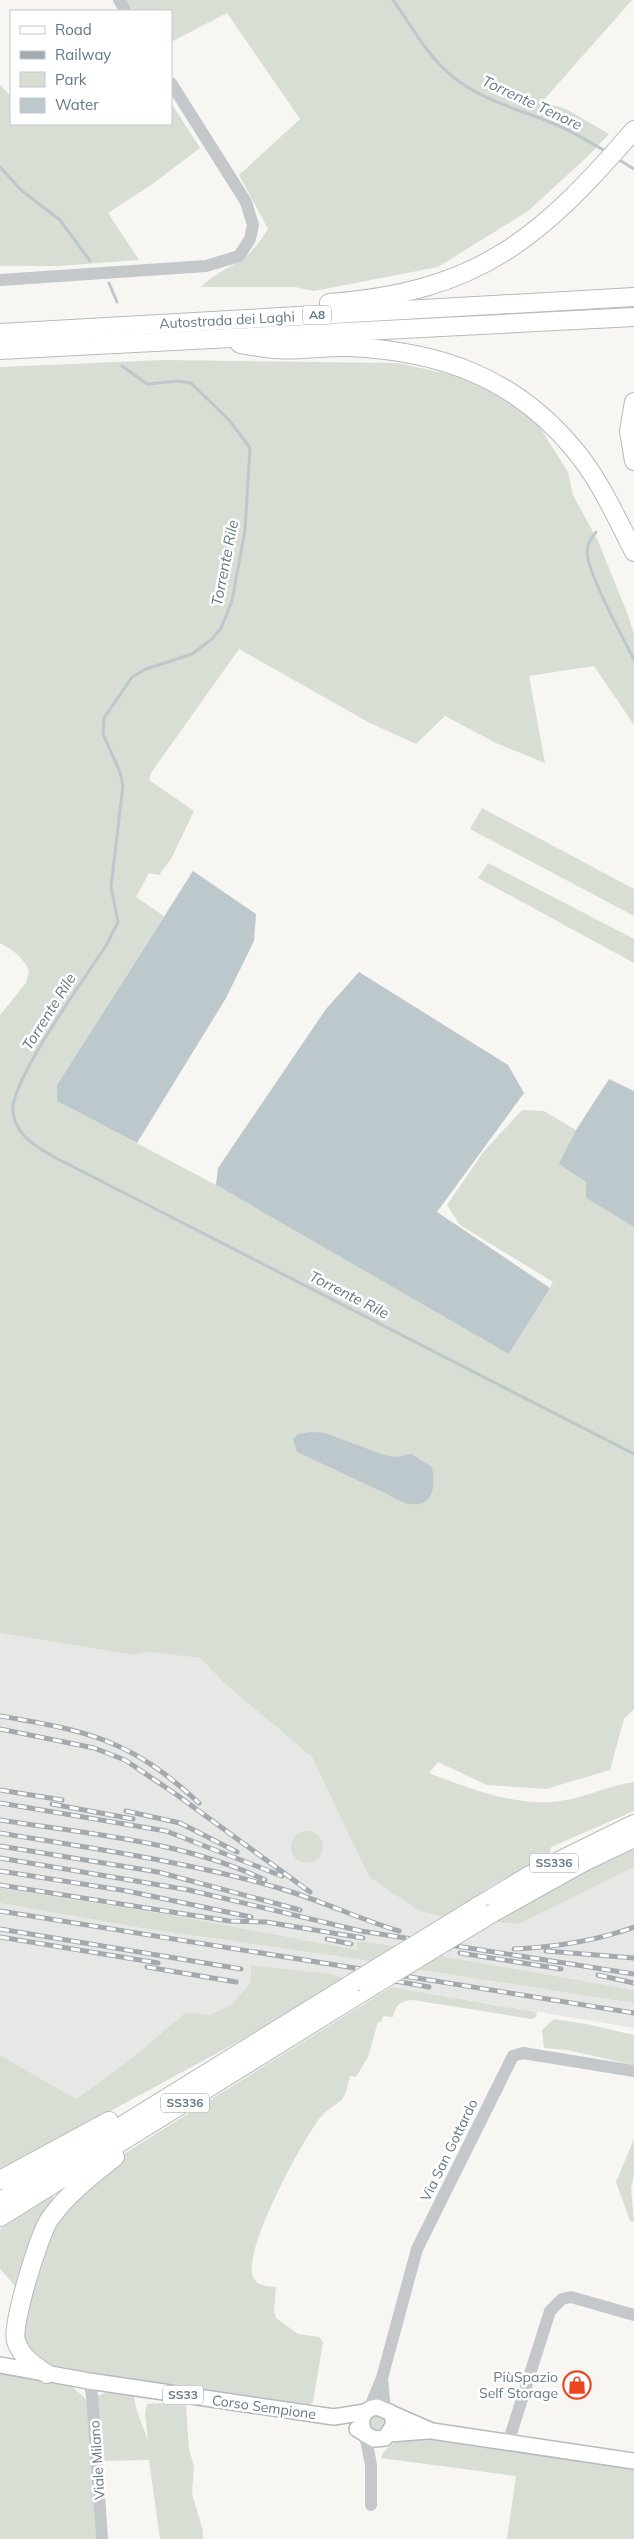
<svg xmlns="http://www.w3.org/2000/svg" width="634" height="2539" font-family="Mulish,sans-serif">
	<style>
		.built { fill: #e7e8e6 }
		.green { fill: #d8ded4 }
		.water { fill: #bcc8cc }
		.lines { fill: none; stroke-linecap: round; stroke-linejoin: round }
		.stream { stroke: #bcc8cc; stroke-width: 3 }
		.major-casing { stroke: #b5babd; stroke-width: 18 }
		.highway-casing { stroke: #b6babd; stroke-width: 20 }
		.minor { stroke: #c4c8cb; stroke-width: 12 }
		.major { stroke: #fff; stroke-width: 15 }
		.highway { stroke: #fff; stroke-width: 18 }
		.rail-casing { stroke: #a2aaaf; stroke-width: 5 }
		.rail { stroke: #fff; stroke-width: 3; stroke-dasharray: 9; stroke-linecap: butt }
		.highway-bridge-casing { stroke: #b6babd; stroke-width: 20; stroke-linecap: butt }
		.highway-bridge { stroke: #fff; stroke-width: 18 }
		.labels { text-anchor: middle; stroke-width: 5; stroke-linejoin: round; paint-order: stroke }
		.shield { fill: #fff; stroke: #92a0aa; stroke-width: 1 }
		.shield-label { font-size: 12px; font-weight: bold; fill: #647885 }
		.street-label { font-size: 14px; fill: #647885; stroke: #fff }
		.poi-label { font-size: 14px; fill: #647885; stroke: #fff; text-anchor: end }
		.water-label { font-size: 15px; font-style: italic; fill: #607a82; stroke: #fff }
	</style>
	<rect width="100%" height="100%" fill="#f7f6f3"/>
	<!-- built -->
	<g class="built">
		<polygon points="0,1633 134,1655 149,1652 200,1658 224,1683 312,1757 369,1877 391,1890 445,1917 395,1946 357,1941 357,1950 172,1915 0,1888"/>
		<polygon points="634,1867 634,1990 437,1955 490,1922 519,1924"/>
		<polygon points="0,1903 141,1928 370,1961 344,1978 331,1974 251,1965 250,1983 232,2004 210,2015 186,2012 132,2058 76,2099 0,2055"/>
		<polygon points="415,1969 634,2003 634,2028 391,1987"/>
	</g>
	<!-- green -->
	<g class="green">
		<path d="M126,0H632L542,102L566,109L609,134L586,158L528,211L438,267L314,291L295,287H201C213,275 225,270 238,262C251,254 260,242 268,229L239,175L300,119L227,13L171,42V11H134Z"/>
		<polygon points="0,85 11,96 11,124 171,124 171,103 200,148 151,185 108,213 139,260 59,266 0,266"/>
		<path d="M163,360L398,363L475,380L532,415L568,472L573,495L598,541L628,615L634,634V725L594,666L529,676L545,763L498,744L445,716L416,744L368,722L239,649L151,773L149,780L194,811L171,859L159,875L149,873L136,897L164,916L57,1085V1101L216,1185L510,1353L553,1282L460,1225L447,1205L484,1151L522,1110L544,1111L576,1130L560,1164L586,1182V1198L634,1227V1709L624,1719L610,1770L546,1789L487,1785L438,1762L429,1773C473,1790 524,1810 571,1799C592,1794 612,1785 634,1782V1811L551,1847L549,1857L493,1885L445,1917L418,1910L369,1877L312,1757L224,1683L200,1658L149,1652L134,1655L0,1633V1015L26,983L29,971C23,957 13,950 0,943V367Z"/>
		<polygon points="482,808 634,889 634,916 470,829"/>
		<polygon points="488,863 634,939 634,963 478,878"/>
		<circle cx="307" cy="1847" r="16"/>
		<polygon points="634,1845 634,1867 519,1924 490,1922"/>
		<polygon points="0,1888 172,1915 357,1950 357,1941 395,1946 370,1961 141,1928 0,1903"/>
		<polygon points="437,1955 634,1990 634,2003 415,1969"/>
		<polygon points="251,1965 332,1974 344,1978 256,2032 0,2171 0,2055 76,2099 132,2058 186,2012 210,2015 232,2004 250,1983"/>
		<path d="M391,1987L537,2012L536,2017L532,2019L413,2000C400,2001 396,2004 393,2017L383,2016L381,2022H378L368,2057L356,2077L350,2076C348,2082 347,2092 343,2098C337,2105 326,2110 320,2118C302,2140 242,2252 253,2277C257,2286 267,2286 276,2287L274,2311L276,2318L298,2334L319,2337L323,2342L313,2402L307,2407L75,2372C37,2364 39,2368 19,2333L50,2226L112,2163L130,2150Z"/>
		<polygon points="554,2019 586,2024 634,2035 634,2065 567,2050 544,2048 542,2030"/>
		<polygon points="634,2139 634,2174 631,2188 634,2222 630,2221 616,2182"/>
		<polygon points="55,2193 15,2286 0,2269 0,2229"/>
		<polygon points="0,2372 70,2385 87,2400 96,2539 0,2539"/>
		<path d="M107,2392L134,2395C135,2411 143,2425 148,2441L145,2414L147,2404L177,2402L186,2406L189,2449L194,2466L192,2494L203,2531V2539H160L149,2460L101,2461L98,2396Z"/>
		<circle cx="377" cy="2423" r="9"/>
		<path d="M423,2436L634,2467V2539H507L516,2476L381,2458C388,2440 407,2439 423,2436Z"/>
	</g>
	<!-- water -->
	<g class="water">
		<polygon points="193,871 256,914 254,941 226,998 137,1143 57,1101 57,1085"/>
		<polygon points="359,972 508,1065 524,1093 437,1212 550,1288 509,1354 216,1185 218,1168 326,1009"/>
		<polygon points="609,1079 634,1091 634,1227 586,1198 586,1182 559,1164 576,1130"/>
		<path d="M312,1432L325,1433L384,1455L395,1457L411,1454L432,1467C440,1505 417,1514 387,1494L297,1452L293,1439L298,1434Z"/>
	</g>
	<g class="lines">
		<!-- stream -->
		<g class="stream">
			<path d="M393,0C411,25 428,57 452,76C481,100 518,109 552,123C572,131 589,142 607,152"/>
			<polyline points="616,158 634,169"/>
			<polyline points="0,167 21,190 60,220 90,261"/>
			<polyline points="109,283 117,302"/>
			<path d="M122,366L147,384L178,381L191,383L230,421L250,448L245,530L232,601L221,628L212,639L192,654L146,669L132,677L104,718L103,734L120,772L123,786L111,887L118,922L107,944C88,974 8,1083 13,1113C17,1137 37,1147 56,1158L634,1454"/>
			<path d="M596,532C591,538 587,544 587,552C588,575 623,637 634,660"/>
		</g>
		<!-- major casing -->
		<g class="major-casing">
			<g id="major">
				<polyline points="0,2365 89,2381 334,2417 365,2412"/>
				<polyline points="357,2429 374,2439 385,2438 393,2426 393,2417 390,2412"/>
				<path d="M365,2434C358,2422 362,2409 377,2407L432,2431L634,2461"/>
				<polyline points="389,2434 428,2431"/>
			</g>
		</g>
		<!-- highway casing -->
		<g class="highway-casing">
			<g id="highway">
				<path d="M329,303C478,292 540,239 634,130"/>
				<polyline points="0,333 634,297"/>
				<path d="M240,344C251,346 262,348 274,349C299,351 324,346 349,347C439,351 514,377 573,448C599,478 616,517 634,552"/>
				<polyline points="0,350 634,317"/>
				<polyline points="634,402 629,431 634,461"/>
				<polyline points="477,1907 530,1875 634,1824"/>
				<polyline points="494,1912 584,1862 634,1838"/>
				<polyline points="0,2180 109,2121"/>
				<polyline points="0,2201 353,1983"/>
				<polyline points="0,2217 369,1988"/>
				<path d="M47,2374C34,2365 21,2357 16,2341C11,2325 39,2236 49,2220C66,2195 91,2176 115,2157"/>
			</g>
		</g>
		<!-- minor -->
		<g class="minor">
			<polyline points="119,0 126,11"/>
			<polyline points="0,280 206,266 239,256 250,239 253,225 246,202 171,83"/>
			<polyline points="382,2378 385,2409"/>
			<polyline points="89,2381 92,2395 102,2539"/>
			<polyline points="369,2409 382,2378 417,2249 513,2056 523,2053 634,2071"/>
			<polyline points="365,2434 371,2465 371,2505"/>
			<polyline points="508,2443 550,2311 562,2299 571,2297 634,2315"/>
		</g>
		<!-- major -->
		<use href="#major" class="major"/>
		<!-- highway -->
		<use href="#highway" class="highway"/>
		<!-- rail casing -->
		<g class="rail-casing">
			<g id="rail">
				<path d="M0,1716C89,1731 131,1740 199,1803"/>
				<polyline points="0,1729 94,1748 125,1760 177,1795 310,1892"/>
				<polyline points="0,1790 62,1800"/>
				<polyline points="0,1803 166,1831 282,1876"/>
				<polyline points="52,1804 133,1819"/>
				<polyline points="126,1811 180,1823 237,1852"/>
				<path d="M0,1820C88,1834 183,1841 265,1880"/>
				<path d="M0,1833C95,1849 190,1862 282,1889C322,1901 359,1919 399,1931"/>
				<polyline points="0,1846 158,1872 300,1910"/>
				<polyline points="0,1858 189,1890 361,1931 634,1974"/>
				<polyline points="0,1871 127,1891 251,1917"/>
				<polyline points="0,1885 229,1921 266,1922 363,1938"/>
				<polyline points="0,1911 634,2013"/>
				<polyline points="0,1929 241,1969"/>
				<polyline points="0,1937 158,1963"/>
				<polyline points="327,1939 351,1944"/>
				<path d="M514,1949C554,1947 596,1941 634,1927"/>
				<polyline points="546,1951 634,1958"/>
				<polyline points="460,1953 561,1969"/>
				<polyline points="147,1967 236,1982"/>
				<polyline points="598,1975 634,1983"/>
				<polyline points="395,1981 429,1987"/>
			</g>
		</g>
		<!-- rail -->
		<use href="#rail" class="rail"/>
		<!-- highway-bridge casing -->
		<g class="highway-bridge-casing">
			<g id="highway-bridge">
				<polyline points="353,1983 477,1907"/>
				<polyline points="369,1988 494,1912"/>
			</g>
		</g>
		<!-- highway-bridge -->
		<use href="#highway-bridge" class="highway-bridge"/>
	</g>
	<!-- icons -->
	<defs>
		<g id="shop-ring" transform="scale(1.4375)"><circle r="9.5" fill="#fff" stroke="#ea461f" stroke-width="1.5"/><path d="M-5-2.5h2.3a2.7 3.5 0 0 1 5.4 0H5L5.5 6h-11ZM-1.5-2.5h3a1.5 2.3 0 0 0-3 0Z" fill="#ea461f"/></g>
	</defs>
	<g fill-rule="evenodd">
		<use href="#shop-ring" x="577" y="2385"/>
	</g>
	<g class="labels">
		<!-- shield labels -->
		<g class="shield">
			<rect x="303" y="305.5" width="28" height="19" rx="4"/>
			<rect x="530" y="1853.5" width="48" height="19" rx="4"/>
			<rect x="161" y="2093.5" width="48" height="19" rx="4"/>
			<rect x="163" y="2385.5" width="40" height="19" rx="4"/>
		</g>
		<g class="shield-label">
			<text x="317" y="319">A8</text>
			<text x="554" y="1867">SS336</text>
			<text x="185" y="2107">SS336</text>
			<text x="183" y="2399">SS33</text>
		</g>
		<!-- street labels -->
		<g class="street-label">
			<text transform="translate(227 320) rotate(-3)" y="5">Autostrada dei Laghi</text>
			<text transform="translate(449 2150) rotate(-64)" y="5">Via San Gottardo</text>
			<text transform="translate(264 2407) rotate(8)" y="5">Corso Sempione</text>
			<text transform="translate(97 2460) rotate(-94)" y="5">Viale Milano</text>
		</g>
		<!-- poi labels -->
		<g class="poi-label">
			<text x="558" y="2382">PiùSpazio<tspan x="558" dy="16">Self Storage</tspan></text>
		</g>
		<!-- water labels -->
		<g class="water-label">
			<text transform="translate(532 103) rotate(25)" y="5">Torrente Tenore</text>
			<text transform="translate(225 563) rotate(-79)" y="5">Torrente Rile</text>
			<text transform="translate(49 1012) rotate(-58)" y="5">Torrente Rile</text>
			<text transform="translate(349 1295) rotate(27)" y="5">Torrente Rile</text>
		</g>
	</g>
	<!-- legend -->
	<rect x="10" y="10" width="162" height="115" fill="#ffffff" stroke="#c1c9ce"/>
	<rect x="20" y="26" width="25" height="8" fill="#ffffff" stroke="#c1c9ce"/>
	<text x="55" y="35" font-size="15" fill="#647885">Road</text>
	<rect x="20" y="51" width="25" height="8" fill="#a2aaaf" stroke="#c1c9ce"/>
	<text x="55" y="60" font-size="15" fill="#647885">Railway</text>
	<rect x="20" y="72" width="25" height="15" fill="#d8ded4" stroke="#c1c9ce"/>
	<text x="55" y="85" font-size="15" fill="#647885">Park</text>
	<rect x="20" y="98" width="25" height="15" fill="#bcc8cc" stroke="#c1c9ce"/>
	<text x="55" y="110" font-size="15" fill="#647885">Water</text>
</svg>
